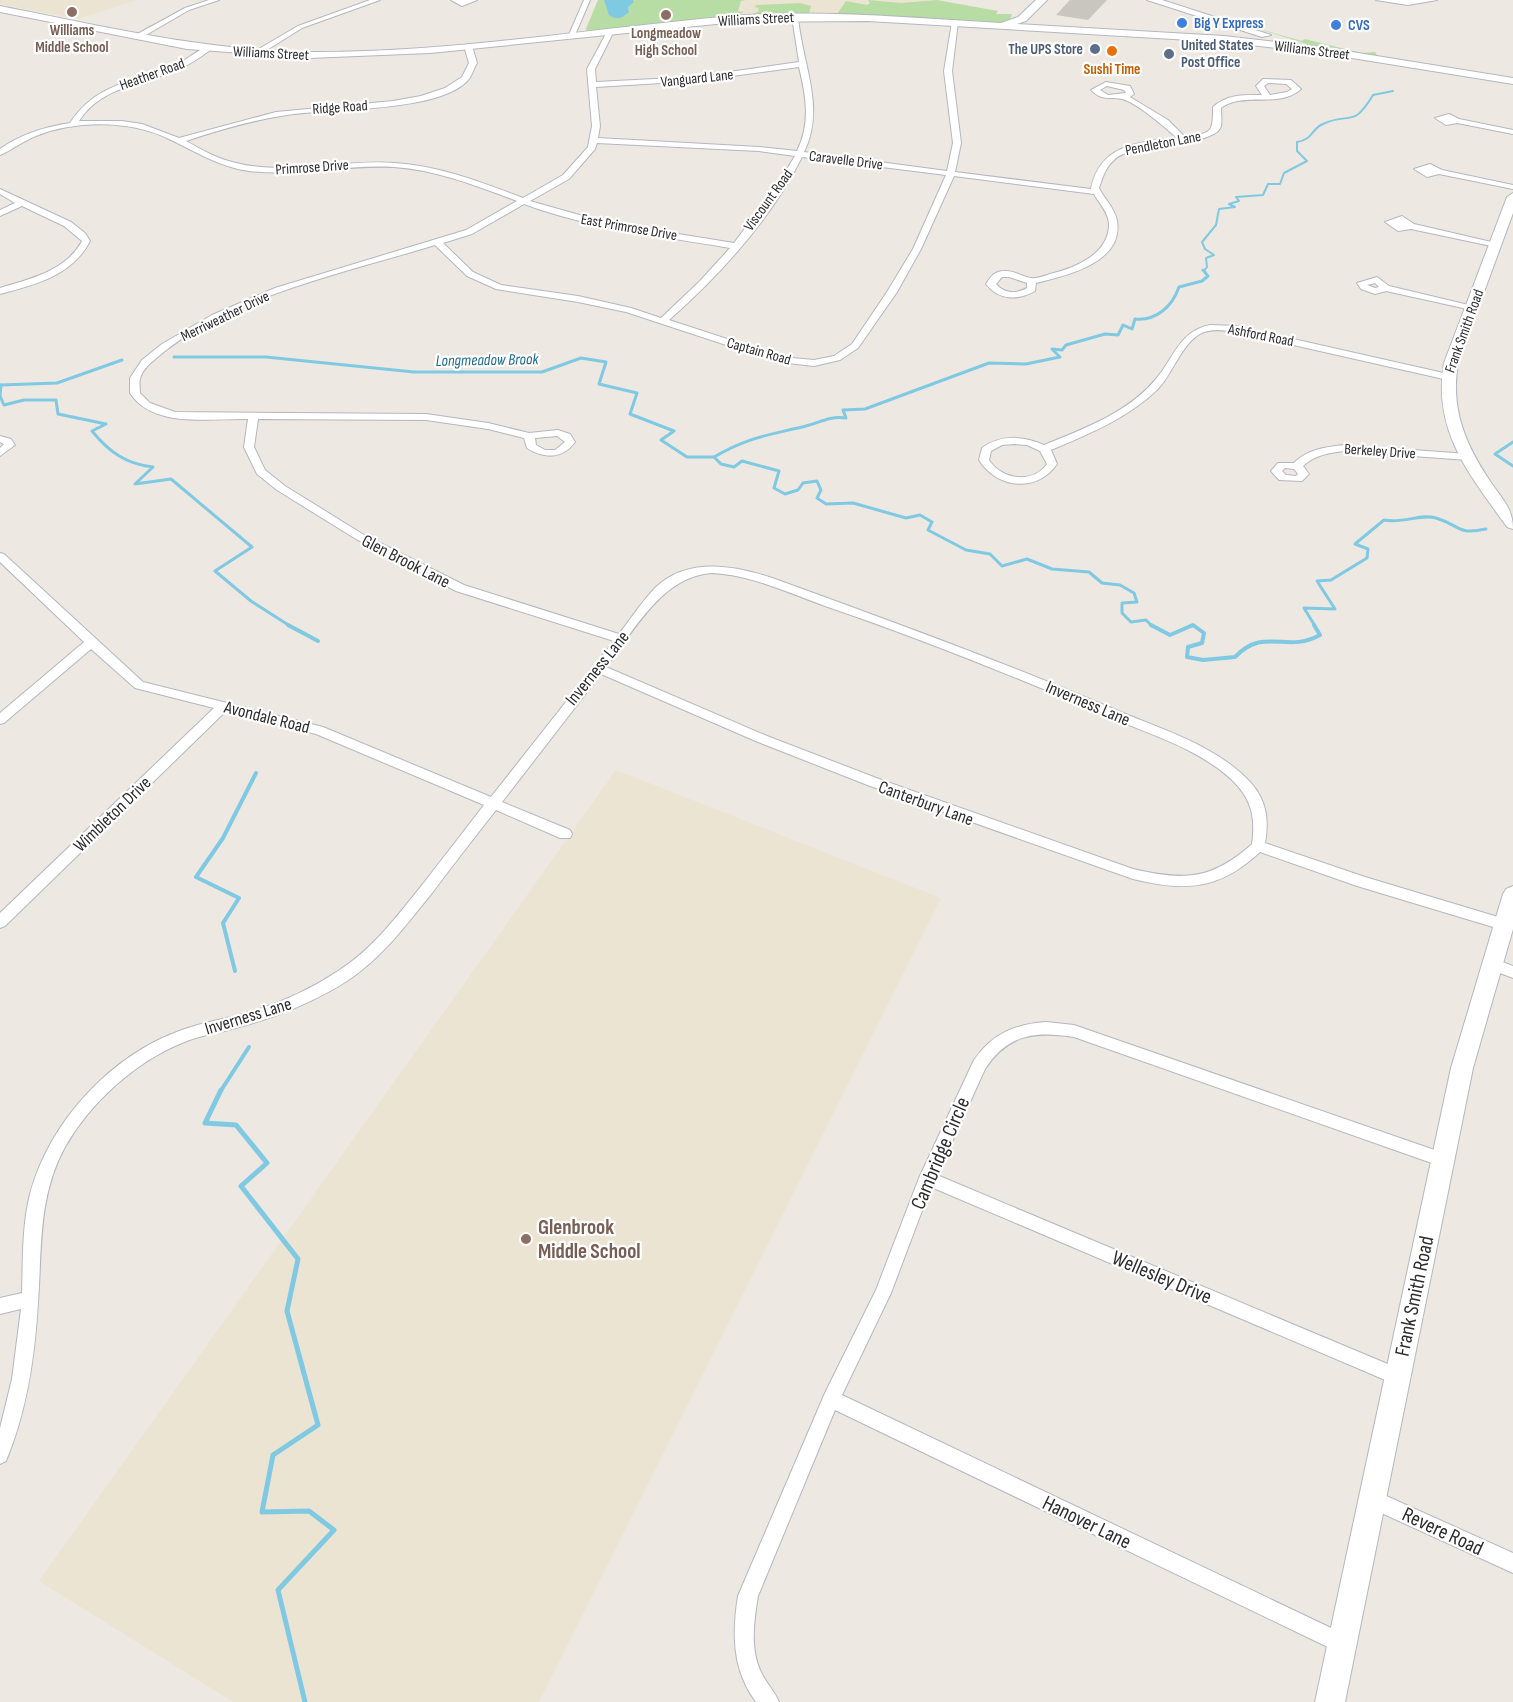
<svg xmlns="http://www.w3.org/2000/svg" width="1513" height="1702" font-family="'Sofia Sans Condensed',sans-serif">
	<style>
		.education { fill: #ece4d3 }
		.green { fill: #b8dda4 }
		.water { fill: #80c9e3 }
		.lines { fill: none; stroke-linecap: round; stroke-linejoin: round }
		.stream-far3 { stroke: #80c9e3; stroke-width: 2 }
		.stream-far2 { stroke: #80c9e3; stroke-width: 3 }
		.stream-far1 { stroke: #80c9e3; stroke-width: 4 }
		.stream { stroke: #80c9e3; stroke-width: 5 }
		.building { fill: #c9c6bf }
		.street-casing { stroke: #b4b7bf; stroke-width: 2 }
		.secondary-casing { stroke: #b4b7bf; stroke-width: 2 }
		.street { fill: #fff; fill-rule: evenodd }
		.secondary { fill: #fff; fill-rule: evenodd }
		.education-dot { fill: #8d6e63; stroke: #fff; stroke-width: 2 }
		.shop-dot { fill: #3f7fe0; stroke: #fff; stroke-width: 2 }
		.service-dot { fill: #5c6f8a; stroke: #fff; stroke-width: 2 }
		.food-dot { fill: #e8710a; stroke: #fff; stroke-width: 2 }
		.labels { text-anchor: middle; stroke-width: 4.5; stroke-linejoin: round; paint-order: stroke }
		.far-street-label { font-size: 15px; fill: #2d2d2d; stroke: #fff }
		.far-shop-label { font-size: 15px; font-weight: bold; fill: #366cbe; stroke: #fff; text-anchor: start }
		.far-education-label { font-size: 15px; font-weight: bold; fill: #785e54; stroke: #fff }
		.far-service-label { font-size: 15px; font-weight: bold; fill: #4e5e75; stroke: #fff; text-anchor: start }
		.far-food-label { font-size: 15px; font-weight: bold; fill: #c56008; stroke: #fff }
		.far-water-label { font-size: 16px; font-style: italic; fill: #1c6a92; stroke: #fff }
		.street-label { font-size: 18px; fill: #2d2d2d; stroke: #fff }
		.near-street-label { font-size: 21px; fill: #2d2d2d; stroke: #fff }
		.near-education-label { font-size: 21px; font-weight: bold; fill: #785e54; stroke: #fff; text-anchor: start }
	</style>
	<rect width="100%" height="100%" fill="#ede8e1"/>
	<!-- education -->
	<g class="education">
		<polygon points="0,0 138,0 78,19 0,4"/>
		<polygon points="598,0 932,0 863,13 752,14 585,29"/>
		<polygon points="616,770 941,898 539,1702 233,1702 39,1581"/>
	</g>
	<!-- green -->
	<g class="green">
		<polygon points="598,0 746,0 741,1 738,11 743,12 738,17 587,32 586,29"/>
		<polygon points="868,0 901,3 937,0 998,11 996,14 1012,14 1009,22 999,23 837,14 846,1 867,5 870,3"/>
		<polygon points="800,3 811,6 809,13 752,14 758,12 759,8 754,7 757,5"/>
		<polygon points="1249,26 1302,41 1305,39 1361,53 1375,52 1378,57 1310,45"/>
	</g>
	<!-- water -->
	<path class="water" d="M604,0H633L634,2L628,7L629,12C622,18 618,21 609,15Z"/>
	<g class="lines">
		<!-- stream-far3 -->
		<path class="stream-far3" d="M1204,271L1207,267L1206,258L1214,255L1205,249L1202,242L1216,225L1219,209L1235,207L1229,204L1239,201L1236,197L1263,195L1268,184H1280L1284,173L1307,161L1297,151V142C1314,139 1311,129 1323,124C1350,111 1352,130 1373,95L1393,91"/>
		<!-- stream-far2 -->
		<g class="stream-far2">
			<polyline points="174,357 266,357 414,372 542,372 581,358 606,362 599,384 637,393 630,414 674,431 661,440 687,457 714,457 721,464 734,467 742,461 779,471 774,488 785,494 798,490 803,483 817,481 821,490 817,498 826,504 853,503 906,518 920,515 932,522 928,530 966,550 990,554 1002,566 1027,559 1052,569 1089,572 1102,583 1120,585 1134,593 1137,602 1122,603 1122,613 1131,622 1146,620 1152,626"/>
			<path d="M1,385L0,396L4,405L24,400H56L58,414L106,424L92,431C109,452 126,464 153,467L135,484L171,479L252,547L215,571L251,601L290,626"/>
			<polyline points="1,385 57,383 122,360"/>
			<polyline points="1513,442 1495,454 1513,466"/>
			<path d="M714,457C748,437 769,435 806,426C821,422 829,416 846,418L843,410L865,409L989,363L1026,364L1060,357L1052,349L1062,350L1066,345L1105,334L1118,335L1123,325L1132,329L1135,319C1156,321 1172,307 1179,287L1202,281L1208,276L1203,270"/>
			<polyline points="1190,626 1195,626"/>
			<path d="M1315,626L1304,608L1335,609L1317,581L1331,580L1367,558L1368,549L1355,544L1384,520C1404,524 1421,513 1436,518C1462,526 1456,535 1486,529"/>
		</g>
		<!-- stream-far1 -->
		<g class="stream-far1">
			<polyline points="288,625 318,641"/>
			<path d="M1151,625L1170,635L1193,625L1204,633L1202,643L1188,647L1187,657L1203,660L1235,657C1265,626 1286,654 1320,635L1314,625"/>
			<polyline points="235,971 223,923 239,898 196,877 223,838 256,773"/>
			<polyline points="220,1092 249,1047"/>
		</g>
		<!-- stream -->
		<polyline class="stream" points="221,1090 205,1123 236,1125 267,1163 241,1186 298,1259 287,1311 318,1425 273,1455 262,1512 309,1511 334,1530 278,1590 305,1702"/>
	</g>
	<!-- building -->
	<polygon class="building" points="1070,0 1107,0 1088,20 1056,15"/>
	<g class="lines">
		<!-- street casing -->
		<g class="street-casing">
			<g id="street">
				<polygon points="209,0 219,0 189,10 139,39 132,37 185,8"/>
				<polygon points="370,0 380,0 302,28 259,55 252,53 298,26"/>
				<polygon points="451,0 477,0 462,6"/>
				<polygon points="584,0 590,0 575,35 568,37"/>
				<polygon points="1376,0 1437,0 1408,5"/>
				<path d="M795,15L798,17C802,64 826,107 804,152L947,171L953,143L944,71L952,22L955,20L958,22L952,71L961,143L955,172L1091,189C1100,144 1139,142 1177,138C1166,128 1136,102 1122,99C1108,96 1104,102 1091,90L1106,82L1130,86L1134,94L1130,97L1168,120L1185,137C1212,133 1213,133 1213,107C1227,94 1244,95 1262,95L1256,86L1263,79L1291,80L1301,89C1279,109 1245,91 1221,108C1221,113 1222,121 1221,126C1215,148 1134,140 1114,160C1105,168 1103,177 1099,188C1104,199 1115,208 1117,221C1124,263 1065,276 1036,283L1035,291C1018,301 998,300 986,284C991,276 995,271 1004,271C1014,270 1022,277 1031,278C1037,279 1044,276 1050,274C1075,268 1110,254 1109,223C1108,212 1099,203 1094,194L954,176L921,249L897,292L858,348L840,360L814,366L778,362L626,312L578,302L496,289L467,276L435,245C348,272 231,296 160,355C153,361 142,369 140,379C139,383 140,389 140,393L150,403L175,412L426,414L488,423L529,433L558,430L570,434L575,442C563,459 544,459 527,448L524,438L488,429L426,420L258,419L254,447L265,470L285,486L364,535L464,585L619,634C631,619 642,601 656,587C689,556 737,566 775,579C890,621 1004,662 1116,710C1163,730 1216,745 1251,783C1267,801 1269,821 1265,843L1365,877L1508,920L1510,924L1508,928L1503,930L1357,886L1260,852C1219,890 1186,892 1133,879L870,786L758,742L601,674L502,802L570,830L572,834L570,838H560L496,810C474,838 453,865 432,893C406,925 382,958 347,981C314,1002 277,1017 239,1027C220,1033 200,1035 182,1043C135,1062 90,1103 65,1147C38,1196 42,1248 38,1302C35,1356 27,1411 6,1461L0,1464V1428L12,1379L21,1309L0,1314V1298L22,1293C23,1260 22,1226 30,1194C50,1121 111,1055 182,1030C201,1023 220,1020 239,1015C274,1006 308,991 338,971C373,949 397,916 423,884C443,858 464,831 484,805L316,734L226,711L5,926L0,928V913L214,708L135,688L91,649L4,723L0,724V713L84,642L0,562V553L4,554L143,682L323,727L491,797L614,641L456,591L356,539L277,490L257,474L244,447L248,419C211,418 153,429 130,393V378L142,360L162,344L212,315L275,288L466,230L517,201C477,186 437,170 394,167C346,164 297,177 249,171C219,167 195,151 169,139C130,120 76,120 36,136C23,141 12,150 0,155V149C21,134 44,127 70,123C97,82 133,83 174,66C185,61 195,52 206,47H209V51C200,57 191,64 181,68C145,85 102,85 79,121H122L142,124L179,138L276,112L393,101L421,96L445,88L462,77L469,63L464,46L468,44L472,46L477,63C474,68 472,75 469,79C441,113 329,108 287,115C253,120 219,130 186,141C202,150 218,159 236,163C288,176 342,159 395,163C440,166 481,182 523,198L563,175L588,147L592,126L587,69L608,30L614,31L595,69L596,82L694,77L799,62L792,17ZM799,67C806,96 811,123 797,151L759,147L598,138L600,126L596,87L694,81ZM1268,83L1286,84L1292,89L1287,92L1270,95L1264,86ZM1107,86L1124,90L1126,93L1108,95L1100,90ZM597,143L759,151L795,156L776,187L734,243L604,222L530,201L569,179L595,149ZM802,157L946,175L913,249L887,292L852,344L834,356L814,360L782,357L669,320C721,274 771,219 802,157ZM524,204C591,229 661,236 730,248L700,281L661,318L631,308L578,296L501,285L473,272L443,243L472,234ZM1002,277H1009L1027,283V288C1016,294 1005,294 996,284ZM557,436L565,442L555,450H545L536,445L535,438ZM712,573C752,575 788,593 825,606C922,639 1016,677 1110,717C1151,735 1197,748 1231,779C1251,798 1256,816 1252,844C1212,880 1184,881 1133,869L879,779L767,736L606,667C634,631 662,576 712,573Z"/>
				<polygon points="1449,114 1459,119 1513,130 1513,134 1457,123 1446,125 1435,118"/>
				<polygon points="1430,164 1442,170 1513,185 1513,189 1439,174 1427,177 1414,169"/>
				<path d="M0,189L71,222L85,233L90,241C73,275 35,285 0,294V288C30,279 66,271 82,241L64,226L22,206L0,216V210L15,203L0,194Z"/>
				<polygon points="1402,216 1414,224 1500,244 1496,247 1411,229 1398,231 1385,222"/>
				<path d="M1377,277L1389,286L1477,307L1472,310L1386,291L1375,294L1361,289L1357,283ZM1375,283L1379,287L1375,288L1367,285Z"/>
				<path d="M1210,325L1236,326L1448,374L1453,377L1448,380L1236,332C1225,330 1210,328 1200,334C1181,345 1173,373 1158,389C1128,418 1089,434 1051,450L1057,464C1037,493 997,489 979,460L982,448C1001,434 1024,436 1044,445C1083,429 1128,413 1156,379C1174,358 1179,331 1210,325ZM1014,444L1027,445L1040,451L1047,464C1033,484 1002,480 989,460L991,451L1002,445Z"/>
				<polygon points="0,436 11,439 15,445 0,456 0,448 4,444 0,442"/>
				<path d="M1344,445L1468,454L1473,457L1468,460L1344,451C1328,453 1315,455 1303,466L1309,474L1302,481L1279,480L1271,471L1278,463H1294C1308,449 1326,447 1344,445ZM1285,468L1294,469L1298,474L1296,476L1286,475L1282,471Z"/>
				<polygon points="1492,958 1513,966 1513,978 1487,968 1485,964 1487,960"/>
				<path d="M1046,1022L1074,1025L1449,1155L1451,1160L1449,1165L1443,1167L1074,1037C1035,1031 1008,1034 985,1069L937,1175L1402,1370L1405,1376L1402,1382L1396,1385L1390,1382L931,1187L891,1293L842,1395L1350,1637L1353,1644L1350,1651L1343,1654L1336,1651L835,1410L758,1596C754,1620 750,1647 760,1670C765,1682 774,1690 779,1702H756C732,1670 732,1633 738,1596L825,1393L876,1290L919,1178L974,1060C992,1034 1015,1024 1046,1022Z"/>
				<polygon points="1373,1490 1513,1553 1513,1573 1366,1506 1364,1499 1366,1492"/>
			</g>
		</g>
		<!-- secondary casing -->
		<g class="secondary-casing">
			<g id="secondary">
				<path d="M1036,0H1047L1026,21L1017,24L1224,36L1321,47L1513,78V84L1321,53L1224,42L868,21L736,22L430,53L309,58L187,49L0,12V6C102,26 205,51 310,52C451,53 592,28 733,16C822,9 912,18 1001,23L1018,17Z"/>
				<polygon points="1147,0 1162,0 1271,35 1262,37"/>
				<path d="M1513,193V213L1458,363C1450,410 1466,446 1492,484C1503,500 1513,509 1513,529L1507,527C1470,475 1432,431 1444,363L1507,197Z"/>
				<polygon points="1513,886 1513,929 1473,1068 1345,1702 1315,1702 1451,1068 1503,894 1506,889"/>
			</g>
		</g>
		<!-- street -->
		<use href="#street" class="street"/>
		<!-- secondary -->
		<use href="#secondary" class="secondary"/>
	</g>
	<!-- markers -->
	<g class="education-dot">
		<circle cx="72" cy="12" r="6"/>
		<circle cx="666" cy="15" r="6"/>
		<circle cx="526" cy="1239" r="6"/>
	</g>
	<g class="shop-dot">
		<circle cx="1182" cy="23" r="6"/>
		<circle cx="1336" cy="25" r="6"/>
	</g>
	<g class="service-dot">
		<circle cx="1095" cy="49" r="6"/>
		<circle cx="1169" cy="54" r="6"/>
	</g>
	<circle class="food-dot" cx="1112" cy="51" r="6"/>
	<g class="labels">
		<!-- far-street labels -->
		<g class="far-street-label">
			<text transform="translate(756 19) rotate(-3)" y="5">Williams Street</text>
			<text transform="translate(1312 50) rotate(7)" y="5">Williams Street</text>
			<text transform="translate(271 53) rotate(3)" y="5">Williams Street</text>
			<text transform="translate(152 74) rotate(-20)" y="5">Heather Road</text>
			<text transform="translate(697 78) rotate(-6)" y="5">Vanguard Lane</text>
			<text transform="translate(340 107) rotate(-4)" y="5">Ridge Road</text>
			<text transform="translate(1163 143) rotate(-11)" y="5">Pendleton Lane</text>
			<text transform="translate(846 160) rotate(7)" y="5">Caravelle Drive</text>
			<text transform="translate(312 167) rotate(-4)" y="5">Primrose Drive</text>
			<text transform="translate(768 200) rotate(-54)" y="5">Viscount Road</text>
			<text transform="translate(629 227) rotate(10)" y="5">East Primrose Drive</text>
			<text transform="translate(225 316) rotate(-26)" y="5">Merriweather Drive</text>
			<text transform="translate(1464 331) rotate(-70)" y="5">Frank Smith Road</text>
			<text transform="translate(1261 335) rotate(11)" y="5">Ashford Road</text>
			<text transform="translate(759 351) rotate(16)" y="5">Captain Road</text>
			<text transform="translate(1380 451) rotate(4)" y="5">Berkeley Drive</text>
		</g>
		<!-- far-shop labels -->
		<g class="far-shop-label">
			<text x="1194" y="28">Big Y Express</text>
			<text x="1348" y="30">CVS</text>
		</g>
		<!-- far-education labels -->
		<g class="far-education-label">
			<text x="72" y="35">Williams<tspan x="72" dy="17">Middle School</tspan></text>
			<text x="666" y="38">Longmeadow<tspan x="666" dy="17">High School</tspan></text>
		</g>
		<!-- far-service labels -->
		<g class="far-service-label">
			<text x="1181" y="50">United States<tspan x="1181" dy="17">Post Office</tspan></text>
			<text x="1083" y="54" text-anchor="end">The UPS Store</text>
		</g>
		<!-- far-food labels -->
		<g class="far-food-label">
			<text x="1112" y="74">Sushi Time</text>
		</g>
		<!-- far-water labels -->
		<g class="far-water-label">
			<text transform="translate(487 359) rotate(-1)" y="6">Longmeadow Brook</text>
		</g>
		<!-- street labels -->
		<g class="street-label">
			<text transform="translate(406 561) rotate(27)" y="6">Glen Brook Lane</text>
			<text transform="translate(597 668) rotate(-51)" y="6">Inverness Lane</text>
			<text transform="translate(1088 703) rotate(23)" y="6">Inverness Lane</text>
			<text transform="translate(267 717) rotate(14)" y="6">Avondale Road</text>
			<text transform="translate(926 803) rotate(20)" y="6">Canterbury Lane</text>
			<text transform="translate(112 814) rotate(-44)" y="6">Wimbleton Drive</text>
			<text transform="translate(248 1016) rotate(-17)" y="6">Inverness Lane</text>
		</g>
		<!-- near-street labels -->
		<g class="near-street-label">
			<text transform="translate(940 1153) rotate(-67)" y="7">Cambridge Circle</text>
			<text transform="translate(1162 1277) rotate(23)" y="7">Wellesley Drive</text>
			<text transform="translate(1414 1296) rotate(-78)" y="7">Frank Smith Road</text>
			<text transform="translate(1087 1522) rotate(26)" y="7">Hanover Lane</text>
			<text transform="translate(1443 1531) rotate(25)" y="7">Revere Road</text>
		</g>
		<!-- near-education labels -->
		<g class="near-education-label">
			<text x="538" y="1234">Glenbrook<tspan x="538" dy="24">Middle School</tspan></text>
		</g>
	</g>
</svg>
